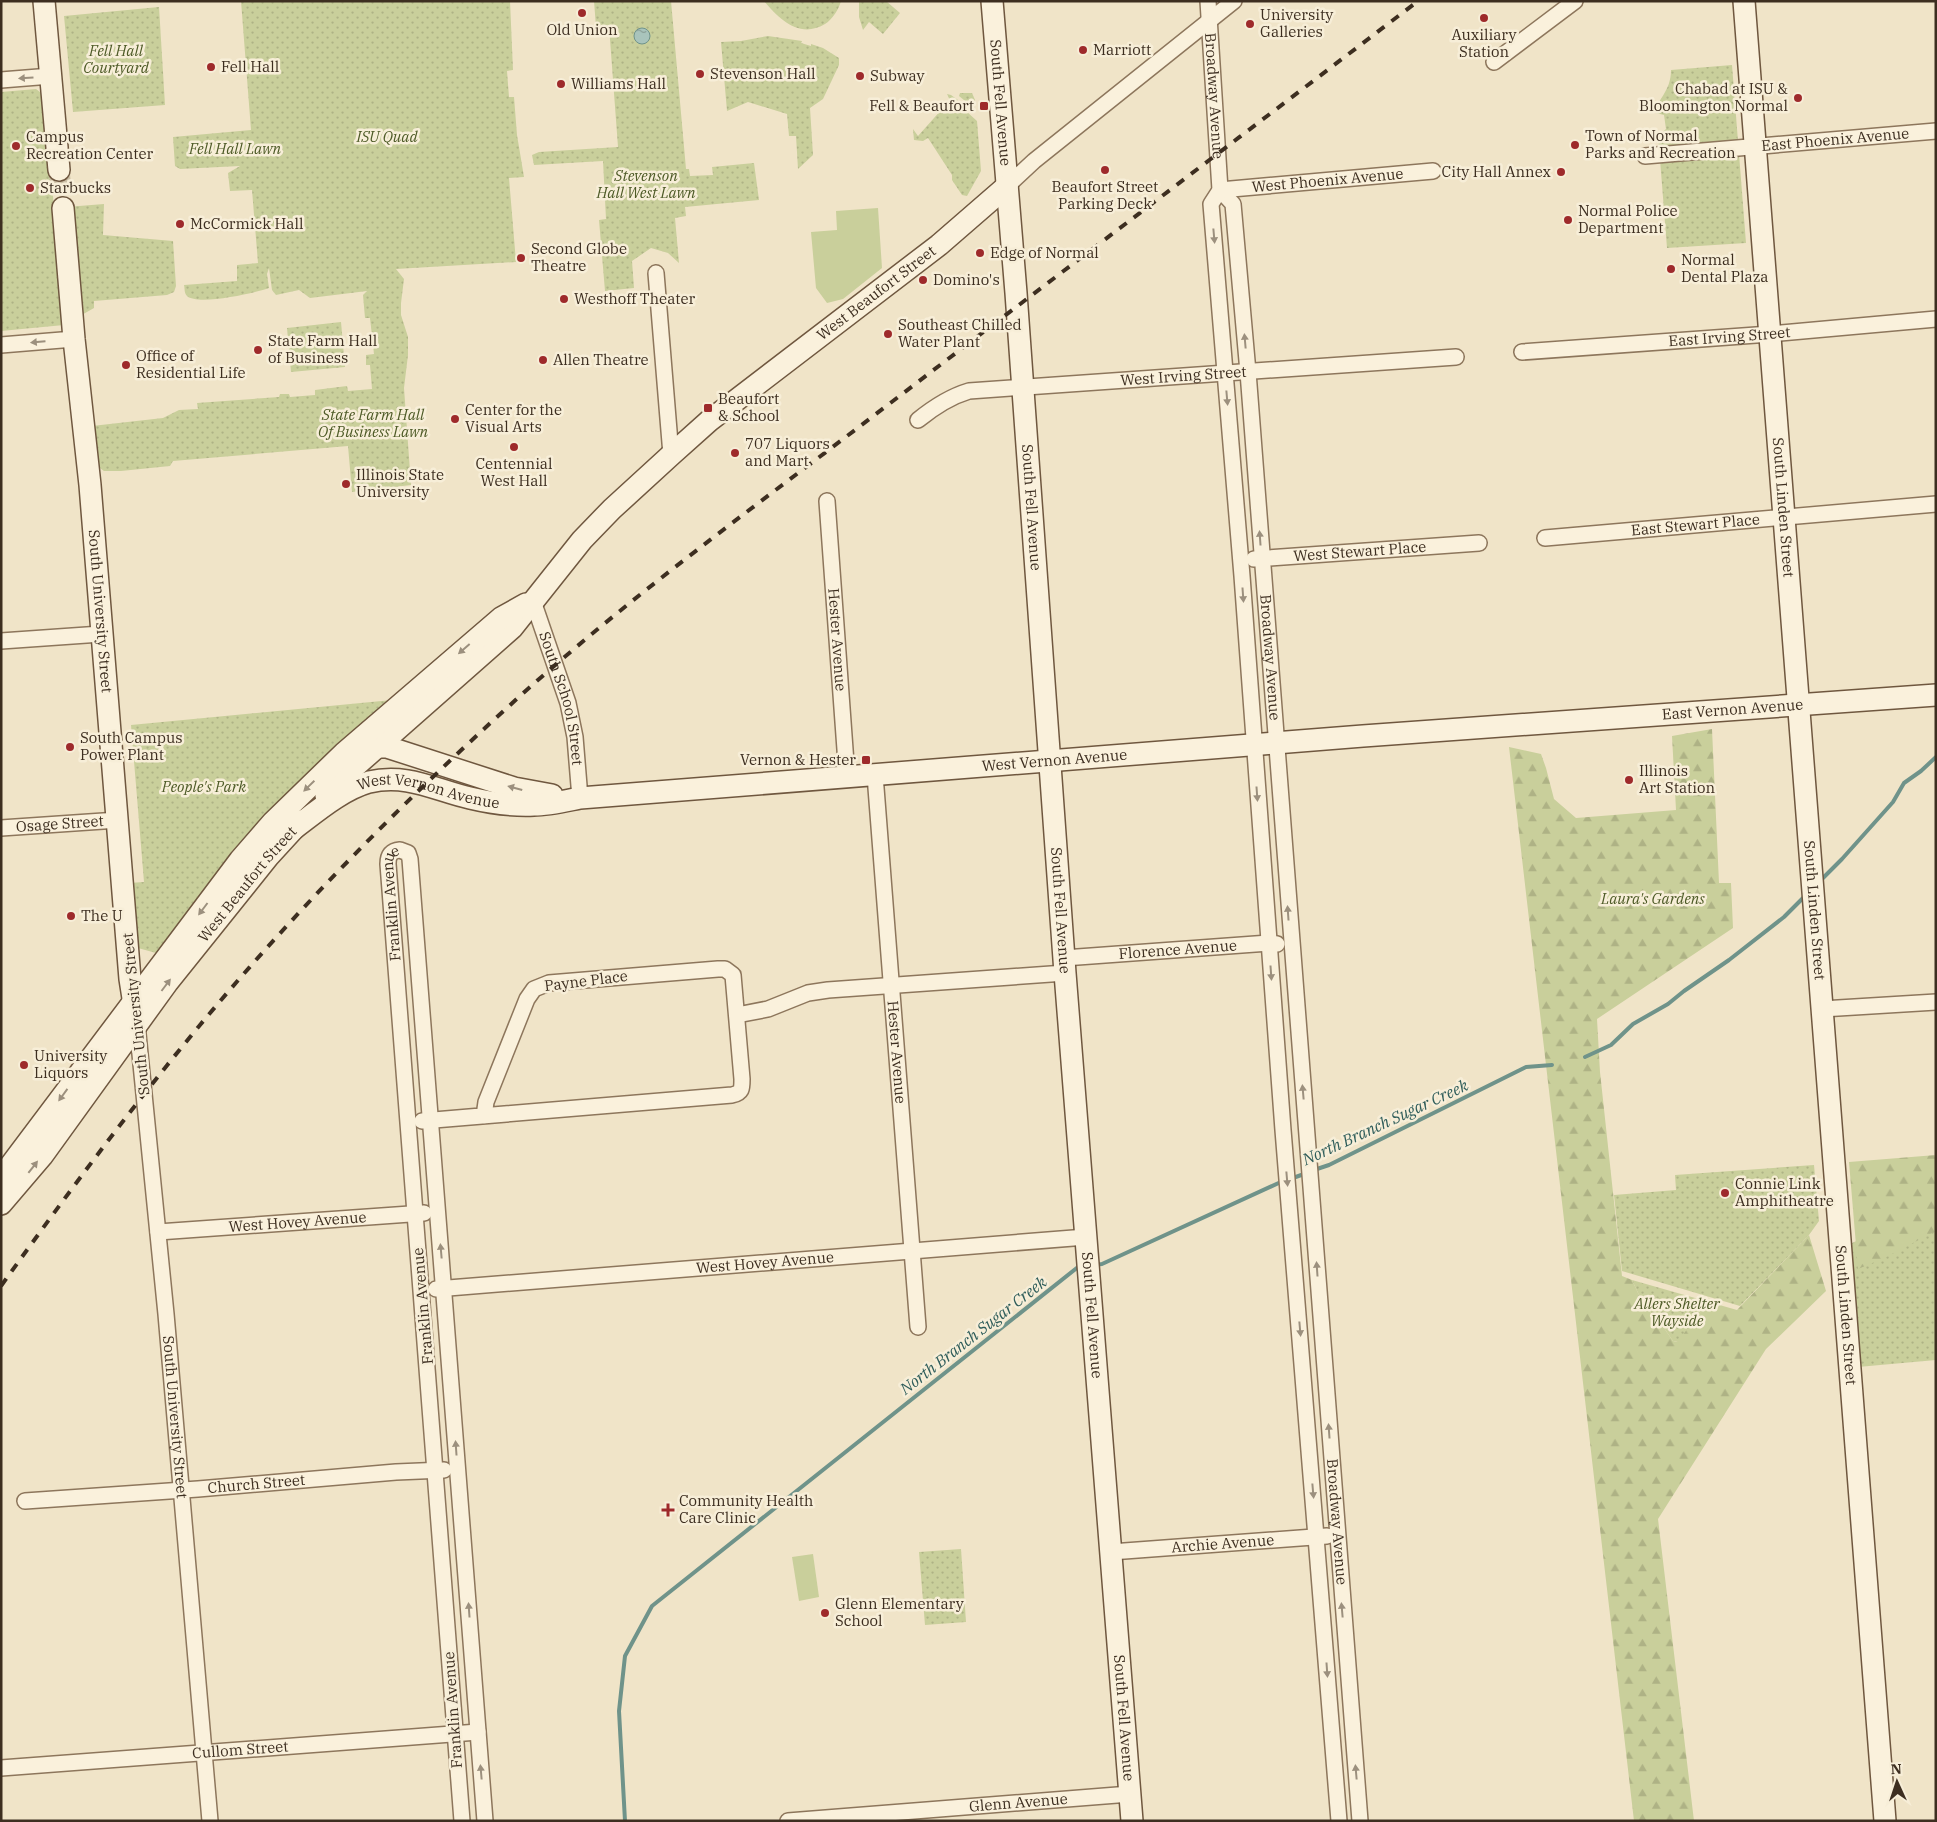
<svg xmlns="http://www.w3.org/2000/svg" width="1937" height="1822" font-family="'IBM Plex Serif',serif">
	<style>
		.grass { fill: url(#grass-dots) }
		.forest { fill: url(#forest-firs) }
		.pitch { fill: #c9cf9b }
		.water { fill: url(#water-ripples); stroke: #6f938a }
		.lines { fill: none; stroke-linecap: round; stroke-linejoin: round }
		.stream { stroke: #6f938a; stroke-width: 4 }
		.secondary-tunnel { stroke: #ccc0a6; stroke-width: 21; stroke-dasharray: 21 11; stroke-linecap: butt }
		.street-casing { stroke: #8d765c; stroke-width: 18 }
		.secondary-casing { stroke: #6f573f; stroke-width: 24 }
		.street { stroke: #faf1dc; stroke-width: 15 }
		.secondary { stroke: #faf1dc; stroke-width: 21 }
		.rail { stroke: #3d2e20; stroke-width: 4; stroke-dasharray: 9 9; stroke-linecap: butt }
		.oneway { fill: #9c907e }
		.poi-dot { fill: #9e2a2b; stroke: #f7eed8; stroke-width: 2 }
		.labels { text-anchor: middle; stroke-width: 5; stroke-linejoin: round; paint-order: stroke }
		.poi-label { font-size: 15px; fill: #3d2e20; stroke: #f7eed8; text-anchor: start }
		.park-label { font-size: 15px; font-style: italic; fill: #4d5a26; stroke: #f7eed8 }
		.street-label { font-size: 15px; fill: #3d2e20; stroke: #f7eed8 }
		.water-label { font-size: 16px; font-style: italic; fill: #2f5d5a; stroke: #f7eed8 }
	</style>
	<defs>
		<pattern id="grass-dots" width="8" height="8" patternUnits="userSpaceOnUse" patternTransform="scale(1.25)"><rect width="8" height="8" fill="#c9cf9b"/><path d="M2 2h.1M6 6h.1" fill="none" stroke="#aeb285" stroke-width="1.8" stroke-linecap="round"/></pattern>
		<pattern id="forest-firs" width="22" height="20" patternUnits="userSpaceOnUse" patternTransform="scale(1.25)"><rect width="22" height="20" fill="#c9cf9b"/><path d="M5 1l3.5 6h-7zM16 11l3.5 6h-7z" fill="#aeb285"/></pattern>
		<pattern id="water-ripples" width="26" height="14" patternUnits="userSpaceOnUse" patternTransform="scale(1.25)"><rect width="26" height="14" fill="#a9c4bc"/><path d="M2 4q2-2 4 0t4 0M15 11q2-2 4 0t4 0" fill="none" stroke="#8ba098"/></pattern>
	</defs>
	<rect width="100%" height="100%" fill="#f0e4c8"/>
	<!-- grass -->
	<g class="grass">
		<path d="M241,1H510L513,70L507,71L509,97H514L517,135L524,177L509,178L516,262L396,269L404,279L401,303V315L408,337V355L404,388L411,485L352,492L348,446L173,461L170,466L121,471H104L97,466L92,426L163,418L179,410L198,409L197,403L279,397L280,394H289L290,397L315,395V390L347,386L348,391L372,389L370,365H366V355L374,354L370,318H365L363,295L367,291L310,298L299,290L276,295L272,290L269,268L267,274L269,288C255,293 198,306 187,296C184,293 185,289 184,285L237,281V265L258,263L252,190L230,191L228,173L240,166L180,169L175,166L173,137L251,130Z"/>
		<polygon points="594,1 671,1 686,169 689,169 690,176 713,175 712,167 754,163 759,200 685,207 686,216 675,218 679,263 668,253 651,248 632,261 634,288 605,291 599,220 606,219 603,161 534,165 532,155 539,152 618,147 609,26 596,27"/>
		<path d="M764,1H841C839,9 832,20 825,24C800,39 780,20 764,1Z"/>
		<polygon points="859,1 886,1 900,13 883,34 869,22 863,30 859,17"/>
		<polygon points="159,7 165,105 73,112 64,16"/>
		<polygon points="768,36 802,41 801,43 811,46 811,44 823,48 839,58 839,65 823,99 810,108 813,155 798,169 796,136 789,136 787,114 748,102 727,111 721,42 741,41"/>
		<path d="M1732,65L1746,243L1667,248L1658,134L1664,131L1666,129L1664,115L1656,113C1657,98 1671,92 1671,70Z"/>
		<polygon points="36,89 44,95 54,208 104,204 103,235 173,241 176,286 174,292 167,295 94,301 94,308 64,325 1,331 1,92"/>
		<polygon points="960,93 972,93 975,100 970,105 959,96"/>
		<polygon points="947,94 951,95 958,100 956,102 977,121 981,171 967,196 962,195 952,180 952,175 928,138 923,141 914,140 913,129 918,136 950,100"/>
		<polygon points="341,322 345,367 291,372 287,328"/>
		<polygon points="392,700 161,950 156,953 138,948 135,943 129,883 144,882 131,725"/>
		<polygon points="1814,1165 1819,1221 1809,1235 1740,1306 1622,1271 1614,1195 1676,1190 1675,1175"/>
		<polygon points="1936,1203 1936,1360 1858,1367 1850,1244"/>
		<polygon points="1632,1280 1709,1302 1678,1342 1673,1341 1657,1318 1645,1308"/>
		<polygon points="961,1549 966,1622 925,1625 919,1552"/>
	</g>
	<!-- forest -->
	<g class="forest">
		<polygon points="1712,729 1719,883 1731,883 1733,928 1597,1019 1600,1072 1622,1276 1632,1280 1645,1308 1657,1318 1673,1341 1677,1342 1709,1302 1737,1310 1809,1235 1826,1291 1766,1349 1658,1519 1694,1821 1634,1821 1509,747 1541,754 1546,768 1554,799 1576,818 1676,810 1672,736"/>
		<polygon points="1936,1155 1936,1231 1884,1258 1858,1269 1849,1162"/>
	</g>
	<!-- pitch -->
	<g class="pitch">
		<polygon points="878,208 882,268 843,299 827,303 816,288 811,232 837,230 836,211"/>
		<polygon points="813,1554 819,1597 799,1601 792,1557"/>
	</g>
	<!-- water -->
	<circle class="water" cx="642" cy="36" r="8"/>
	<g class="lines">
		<!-- stream -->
		<g class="stream">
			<polyline points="1820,881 1842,859 1893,802 1904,783 1921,771 1936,757"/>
			<polyline points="1585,1057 1611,1045 1633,1024 1668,1004 1684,991 1729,960 1784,917 1806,895"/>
			<polyline points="1314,1170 1329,1165 1526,1067 1552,1065"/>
			<polyline points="1290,1179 1307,1173"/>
			<polyline points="1094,1265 1102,1264 1283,1181"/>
			<polyline points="625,1821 619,1711 625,1656 652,1606 1078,1267 1082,1267"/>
		</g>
		<!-- secondary-tunnel -->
		<polyline class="secondary-tunnel" points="59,170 63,208"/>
		<!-- street casing -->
		<g class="street-casing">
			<g id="street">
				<path id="s1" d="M1208,1L1220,190L1211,204L1242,576L1283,1130L1339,1821"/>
				<polyline points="1494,62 1575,1"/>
				<polyline points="1,80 51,76"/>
				<path id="s2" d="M1645,156L1936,131"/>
				<polyline points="1007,186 1034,161 1234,1"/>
				<path id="s3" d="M1220,190L1233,204L1248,372L1360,1821"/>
				<path id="s4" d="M1220,190L1433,171"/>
				<polyline points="656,273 671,455"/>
				<polyline points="1,345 74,339"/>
				<path id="s5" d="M1522,352L1770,334L1936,319"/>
				<path id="s6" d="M918,420C934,407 949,397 969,391L1456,357"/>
				<path id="s7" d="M827,501L847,777"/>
				<path id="s8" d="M1545,538L1936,504"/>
				<path id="s9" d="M1254,559L1479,543"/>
				<path id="s10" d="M533,601L568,703L575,737L580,798"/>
				<polyline points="1,641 101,634"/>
				<path id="s11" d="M875,775L918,1327"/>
				<path id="s12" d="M1,828L118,820"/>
				<path id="s13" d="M1064,958L1269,943L1277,944"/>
				<polyline points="1822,1009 1936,1002"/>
				<polyline points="737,1015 768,1009 808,993 828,990 1065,973"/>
				<path id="s14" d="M137,1024L166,1314L210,1821"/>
				<path d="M422,1121L732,1095C742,1093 742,1089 742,1079L733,975L725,969H718L549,983L534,989L527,999L486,1102L484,1116"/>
				<path id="s15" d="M158,1232L424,1213"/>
				<path id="s16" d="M436,1289L1086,1237"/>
				<path id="s17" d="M25,1501L198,1489L396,1472L444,1470"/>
				<path id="s18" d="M1111,1552L1327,1536"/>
				<path id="s19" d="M1,1768L478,1732"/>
				<path id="s20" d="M462,1821L388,864C388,855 391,851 400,850L408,853L410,859L485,1821"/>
				<path id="s21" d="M788,1821L1130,1794"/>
			</g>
		</g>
		<!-- secondary casing -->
		<g class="secondary-casing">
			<g id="secondary">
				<polyline points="44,1 59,170"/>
				<path id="s22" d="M992,1L1016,293L1065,973L1132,1821"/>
				<path id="s23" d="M1744,1L1885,1821"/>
				<path id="s24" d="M63,208L74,339L90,485L130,979L137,1024"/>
				<polyline points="368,747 387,747 514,788 552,795"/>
				<path id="s25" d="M326,796L351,770L512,628L582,540L612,509L671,455L709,421L939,245L1007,186"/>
				<path id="s26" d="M292,830C315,813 341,790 369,782C407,773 435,790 470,798C491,803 513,806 534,805C549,805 565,801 580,798L1363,736L1936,695"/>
				<polyline points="1,1178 240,860 273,822 344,753 501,618 526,604"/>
				<path id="s27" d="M1,1204L42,1156L167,983L268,857L301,821"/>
			</g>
		</g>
		<!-- street -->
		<use href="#street" class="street"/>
		<!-- secondary -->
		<use href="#secondary" class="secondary"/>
		<!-- rail -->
		<path class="rail" d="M1,1286C65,1197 130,1109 200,1025C295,911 400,805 509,706C624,601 749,511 872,417C1054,278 1236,140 1418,1"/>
	</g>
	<!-- one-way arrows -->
	<defs><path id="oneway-solid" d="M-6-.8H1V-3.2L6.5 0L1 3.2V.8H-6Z" transform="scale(1.25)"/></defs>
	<g class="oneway">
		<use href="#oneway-solid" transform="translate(26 78) rotate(176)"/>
		<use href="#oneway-solid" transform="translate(1214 236) rotate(85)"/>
		<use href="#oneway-solid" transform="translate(1245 341) rotate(-95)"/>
		<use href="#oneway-solid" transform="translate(38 342) rotate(175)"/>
		<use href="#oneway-solid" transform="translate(1227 398) rotate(85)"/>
		<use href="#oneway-solid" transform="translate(1260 538) rotate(-94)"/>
		<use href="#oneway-solid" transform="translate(1243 595) rotate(86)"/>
		<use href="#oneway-solid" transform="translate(464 649) rotate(139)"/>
		<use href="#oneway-solid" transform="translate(309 786) rotate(136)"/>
		<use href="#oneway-solid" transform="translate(515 788) rotate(-165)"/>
		<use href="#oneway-solid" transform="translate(1257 794) rotate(86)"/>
		<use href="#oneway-solid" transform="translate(203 909) rotate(127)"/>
		<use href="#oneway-solid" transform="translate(1288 913) rotate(-94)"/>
		<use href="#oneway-solid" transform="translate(1271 973) rotate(86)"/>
		<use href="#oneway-solid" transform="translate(166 985) rotate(-53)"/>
		<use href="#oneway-solid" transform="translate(1303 1092) rotate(-95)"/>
		<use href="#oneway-solid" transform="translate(63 1095) rotate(126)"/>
		<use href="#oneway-solid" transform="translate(33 1167) rotate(-52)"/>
		<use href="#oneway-solid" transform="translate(1287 1179) rotate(85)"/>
		<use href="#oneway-solid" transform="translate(441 1251) rotate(-95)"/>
		<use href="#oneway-solid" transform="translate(1317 1269) rotate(-94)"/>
		<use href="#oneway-solid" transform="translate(1300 1329) rotate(85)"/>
		<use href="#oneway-solid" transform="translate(1329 1431) rotate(-94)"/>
		<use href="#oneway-solid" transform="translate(456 1448) rotate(-94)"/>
		<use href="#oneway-solid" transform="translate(1313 1491) rotate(85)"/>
		<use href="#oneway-solid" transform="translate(469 1610) rotate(-94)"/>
		<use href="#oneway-solid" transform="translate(1342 1610) rotate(-95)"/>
		<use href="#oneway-solid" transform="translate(1327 1670) rotate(86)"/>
		<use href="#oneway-solid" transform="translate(481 1772) rotate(-95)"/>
		<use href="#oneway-solid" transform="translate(1356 1772) rotate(-95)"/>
	</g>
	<!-- markers -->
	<g class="poi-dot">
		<circle cx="582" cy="13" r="5"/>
		<circle cx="1484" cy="18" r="5"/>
		<circle cx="1250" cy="24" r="5"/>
		<circle cx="1083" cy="50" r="5"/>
		<circle cx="211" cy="67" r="5"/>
		<circle cx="700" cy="74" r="5"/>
		<circle cx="860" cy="76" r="5"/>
		<circle cx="561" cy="84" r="5"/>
		<circle cx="1798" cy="98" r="5"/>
		<rect x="979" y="101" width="10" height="10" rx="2.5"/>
		<circle cx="1575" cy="145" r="5"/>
		<circle cx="16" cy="146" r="5"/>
		<circle cx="1105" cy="170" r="5"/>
		<circle cx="1561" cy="172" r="5"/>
		<circle cx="30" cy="188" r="5"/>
		<circle cx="1568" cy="220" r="5"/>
		<circle cx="180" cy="224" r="5"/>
		<circle cx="980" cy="253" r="5"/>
		<circle cx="521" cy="258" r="5"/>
		<circle cx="1671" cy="269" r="5"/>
		<circle cx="923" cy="280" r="5"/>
		<circle cx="564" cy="299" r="5"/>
		<circle cx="888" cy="334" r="5"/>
		<circle cx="258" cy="350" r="5"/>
		<circle cx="543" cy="360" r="5"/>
		<circle cx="126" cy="365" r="5"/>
		<rect x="703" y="403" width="10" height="10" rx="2.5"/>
		<circle cx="455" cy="419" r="5"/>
		<circle cx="514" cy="447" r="5"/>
		<circle cx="735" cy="453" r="5"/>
		<circle cx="346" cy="484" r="5"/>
		<circle cx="70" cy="747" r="5"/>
		<rect x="861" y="755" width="10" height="10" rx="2.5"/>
		<circle cx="1629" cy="780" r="5"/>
		<circle cx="71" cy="916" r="5"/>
		<circle cx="24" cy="1065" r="5"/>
		<circle cx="1725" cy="1193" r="5"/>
		<path d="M665.5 1502.5h5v5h5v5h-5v5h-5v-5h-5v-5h5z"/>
		<circle cx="825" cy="1613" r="5"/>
	</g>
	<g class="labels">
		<!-- poi labels -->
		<g class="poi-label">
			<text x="1260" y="20">University<tspan x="1260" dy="17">Galleries</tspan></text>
			<text x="582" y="35" text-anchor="middle">Old Union</text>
			<text x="1484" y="40" text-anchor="middle">Auxiliary<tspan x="1484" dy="17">Station</tspan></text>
			<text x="1093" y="55">Marriott</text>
			<text x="221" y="72">Fell Hall</text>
			<text x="710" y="79">Stevenson Hall</text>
			<text x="870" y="81">Subway</text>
			<text x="571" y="89">Williams Hall</text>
			<text x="1788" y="94" text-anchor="end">Chabad at ISU &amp;<tspan x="1788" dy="17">Bloomington Normal</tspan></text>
			<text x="974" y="111" text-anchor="end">Fell &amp; Beaufort</text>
			<text x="1585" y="141">Town of Normal<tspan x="1585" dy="17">Parks and Recreation</tspan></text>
			<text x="26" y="142">Campus<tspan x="26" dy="17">Recreation Center</tspan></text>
			<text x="1551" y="177" text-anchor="end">City Hall Annex</text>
			<text x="1105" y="192" text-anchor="middle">Beaufort Street<tspan x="1105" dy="17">Parking Deck</tspan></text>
			<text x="40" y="193">Starbucks</text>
			<text x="1578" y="216">Normal Police<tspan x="1578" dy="17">Department</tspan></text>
			<text x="190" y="229">McCormick Hall</text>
			<text x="531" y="254">Second Globe<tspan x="531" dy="17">Theatre</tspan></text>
			<text x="990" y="258">Edge of Normal</text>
			<text x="1681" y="265">Normal<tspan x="1681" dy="17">Dental Plaza</tspan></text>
			<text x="933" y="285">Domino's</text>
			<text x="574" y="304">Westhoff Theater</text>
			<text x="898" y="330">Southeast Chilled<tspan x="898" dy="17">Water Plant</tspan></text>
			<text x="268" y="346">State Farm Hall<tspan x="268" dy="17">of Business</tspan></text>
			<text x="136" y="361">Office of<tspan x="136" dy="17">Residential Life</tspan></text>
			<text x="553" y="365">Allen Theatre</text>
			<text x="718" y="404">Beaufort<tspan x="718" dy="17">&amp; School</tspan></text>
			<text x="465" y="415">Center for the<tspan x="465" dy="17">Visual Arts</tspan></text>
			<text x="745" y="449">707 Liquors<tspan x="745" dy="17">and Mart</tspan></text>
			<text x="514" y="469" text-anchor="middle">Centennial<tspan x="514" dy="17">West Hall</tspan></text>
			<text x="356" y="480">Illinois State<tspan x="356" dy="17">University</tspan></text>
			<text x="80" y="743">South Campus<tspan x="80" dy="17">Power Plant</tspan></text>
			<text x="856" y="765" text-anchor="end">Vernon &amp; Hester</text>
			<text x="1639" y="776">Illinois<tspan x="1639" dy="17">Art Station</tspan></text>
			<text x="81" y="921">The U</text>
			<text x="34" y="1061">University<tspan x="34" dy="17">Liquors</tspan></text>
			<text x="1735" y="1189">Connie Link<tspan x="1735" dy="17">Amphitheatre</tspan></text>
			<text x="679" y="1506">Community Health<tspan x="679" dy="17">Care Clinic</tspan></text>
			<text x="835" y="1609">Glenn Elementary<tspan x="835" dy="17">School</tspan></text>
		</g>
		<!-- park labels -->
		<g class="park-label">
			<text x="116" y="56">Fell Hall<tspan x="116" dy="17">Courtyard</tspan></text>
			<text x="387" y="142">ISU Quad</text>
			<text x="235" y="154">Fell Hall Lawn</text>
			<text x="646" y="181">Stevenson<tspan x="646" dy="17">Hall West Lawn</tspan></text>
			<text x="373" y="420">State Farm Hall<tspan x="373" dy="17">Of Business Lawn</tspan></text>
			<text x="204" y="792">People's Park</text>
			<text x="1653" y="904">Laura's Gardens</text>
			<text x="1677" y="1309">Allers Shelter<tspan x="1677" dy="17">Wayside</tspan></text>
		</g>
		<!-- street labels -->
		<g class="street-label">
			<text dy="5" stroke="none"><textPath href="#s1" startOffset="95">Broadway Avenue</textPath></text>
			<text dy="5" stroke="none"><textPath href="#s22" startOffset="102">South Fell Avenue</textPath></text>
			<text dy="5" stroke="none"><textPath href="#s2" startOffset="191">East Phoenix Avenue</textPath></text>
			<text dy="5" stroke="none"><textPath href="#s4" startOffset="108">West Phoenix Avenue</textPath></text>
			<text dy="5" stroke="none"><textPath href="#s25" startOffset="748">West Beaufort Street</textPath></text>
			<text dy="5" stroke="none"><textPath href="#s5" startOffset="208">East Irving Street</textPath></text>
			<text dy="5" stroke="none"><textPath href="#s6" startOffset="274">West Irving Street</textPath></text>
			<text dy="5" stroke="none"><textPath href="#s22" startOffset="508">South Fell Avenue</textPath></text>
			<text dy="5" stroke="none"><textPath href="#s23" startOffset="508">South Linden Street</textPath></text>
			<text dy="5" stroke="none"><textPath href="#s8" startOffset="151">East Stewart Place</textPath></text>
			<text dy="5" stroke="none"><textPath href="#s9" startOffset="106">West Stewart Place</textPath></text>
			<text dy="5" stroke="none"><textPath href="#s24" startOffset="405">South University Street</textPath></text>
			<text dy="5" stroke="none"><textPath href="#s7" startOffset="139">Hester Avenue</textPath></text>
			<text dy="5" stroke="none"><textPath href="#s3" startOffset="474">Broadway Avenue</textPath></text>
			<text dy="5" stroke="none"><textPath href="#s10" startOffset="102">South School Street</textPath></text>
			<text dy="5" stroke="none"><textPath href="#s26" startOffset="1462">East Vernon Avenue</textPath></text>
			<text dy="5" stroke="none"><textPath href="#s26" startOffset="782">West Vernon Avenue</textPath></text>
			<text dy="5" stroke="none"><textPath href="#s26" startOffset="152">West Vernon Avenue</textPath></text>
			<text dy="5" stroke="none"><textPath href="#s12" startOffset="59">Osage Street</textPath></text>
			<text dy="5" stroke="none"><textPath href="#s27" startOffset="404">West Beaufort Street</textPath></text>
			<text dy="5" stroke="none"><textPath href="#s20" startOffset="921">Franklin Avenue</textPath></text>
			<text dy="5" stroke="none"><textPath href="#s22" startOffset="912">South Fell Avenue</textPath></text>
			<text dy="5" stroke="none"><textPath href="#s23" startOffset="912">South Linden Street</textPath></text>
			<text dy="5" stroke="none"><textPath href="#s13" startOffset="114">Florence Avenue</textPath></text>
			<text transform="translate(586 981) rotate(-7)" y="5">Payne Place</text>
			<text transform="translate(136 1014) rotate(-96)" y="5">South University Street</text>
			<text dy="5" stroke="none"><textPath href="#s11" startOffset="278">Hester Avenue</textPath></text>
			<text dy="5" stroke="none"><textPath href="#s15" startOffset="140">West Hovey Avenue</textPath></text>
			<text dy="5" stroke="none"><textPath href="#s16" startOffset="330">West Hovey Avenue</textPath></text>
			<text transform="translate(423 1306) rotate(-95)" y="5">Franklin Avenue</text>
			<text dy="5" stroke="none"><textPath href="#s22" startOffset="1318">South Fell Avenue</textPath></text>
			<text dy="5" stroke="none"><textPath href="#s23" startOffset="1318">South Linden Street</textPath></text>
			<text dy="5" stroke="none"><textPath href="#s14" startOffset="395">South University Street</textPath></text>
			<text dy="5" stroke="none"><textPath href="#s17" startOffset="232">Church Street</textPath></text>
			<text dy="5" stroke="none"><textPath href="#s3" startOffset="1341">Broadway Avenue</textPath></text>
			<text dy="5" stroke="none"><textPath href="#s18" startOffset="112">Archie Avenue</textPath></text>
			<text transform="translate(453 1710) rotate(-94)" y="5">Franklin Avenue</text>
			<text dy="5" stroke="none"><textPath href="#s22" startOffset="1722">South Fell Avenue</textPath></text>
			<text dy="5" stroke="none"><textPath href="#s19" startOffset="240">Cullom Street</textPath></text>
			<text dy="5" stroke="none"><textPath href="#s21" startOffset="231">Glenn Avenue</textPath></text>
		</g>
		<!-- water labels -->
		<g class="water-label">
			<text transform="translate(1385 1122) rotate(-25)" y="6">North Branch Sugar Creek</text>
			<text transform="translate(973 1335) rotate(-38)" y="6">North Branch Sugar Creek</text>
		</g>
	</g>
	<!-- border -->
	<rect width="1937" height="1822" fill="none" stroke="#3d2e20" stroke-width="5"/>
	<!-- north arrow -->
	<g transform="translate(1897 1782) rotate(357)" stroke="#f7eed8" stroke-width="4" paint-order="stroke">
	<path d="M0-4L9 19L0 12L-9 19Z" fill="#3d2e20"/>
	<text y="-8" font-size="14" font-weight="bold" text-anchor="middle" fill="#3d2e20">N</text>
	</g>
</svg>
